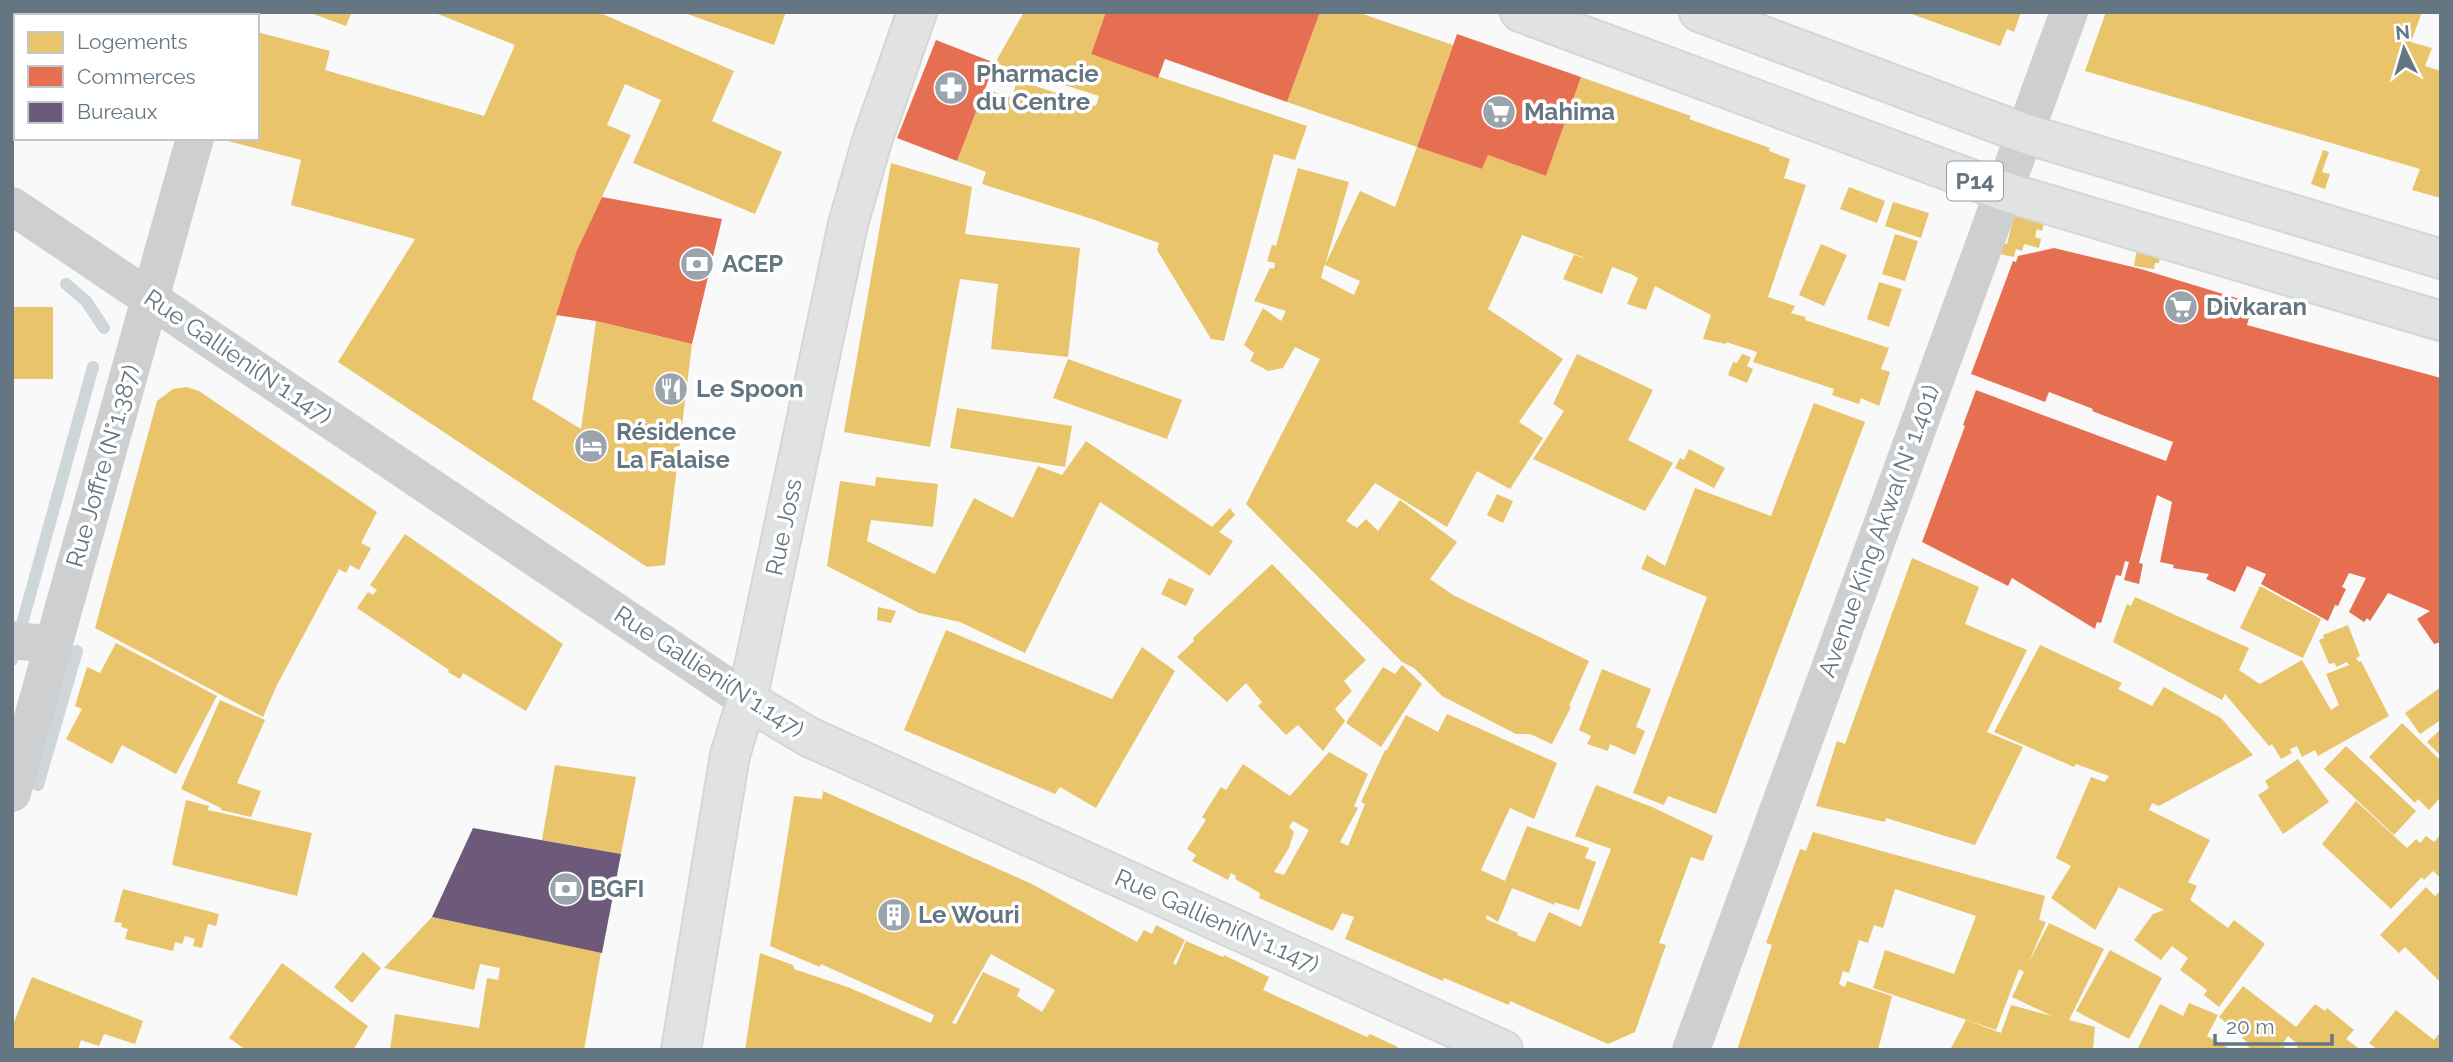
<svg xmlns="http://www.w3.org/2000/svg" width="2453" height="1062" font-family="Raleway,sans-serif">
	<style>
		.homes { fill: #e9c46a; fill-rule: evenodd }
		.shops { fill: #e76f51 }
		.offices { fill: #6d597a }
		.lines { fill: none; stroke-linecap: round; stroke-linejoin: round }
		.stream { stroke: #ced6d9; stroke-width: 12 }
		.secondary-casing { stroke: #d5d6d7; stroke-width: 42 }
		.primary-casing { stroke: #d5d6d7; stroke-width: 42 }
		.minor { stroke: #cecfd0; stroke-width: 38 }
		.tertiary { stroke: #cecfd0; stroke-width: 38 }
		.secondary { stroke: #e1e2e2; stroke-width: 38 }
		.primary { stroke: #e1e2e2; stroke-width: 38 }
		.labels { text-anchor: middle; stroke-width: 7; stroke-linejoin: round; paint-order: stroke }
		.shield { fill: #fff; stroke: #939fa8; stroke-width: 2 }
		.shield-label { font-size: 23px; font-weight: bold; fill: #657683 }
		.poi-label { font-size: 24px; font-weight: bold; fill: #657683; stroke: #fff; text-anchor: start }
		.street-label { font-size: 24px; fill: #657683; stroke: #fff }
	</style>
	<rect width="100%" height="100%" fill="#f9f9f9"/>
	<!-- homes -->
	<g class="homes">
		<polygon points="21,12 71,12 69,16 28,16"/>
		<polygon points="75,12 111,12 109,16 73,16"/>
		<polygon points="308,12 352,12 346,26"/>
		<polygon points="433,12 598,12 734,71 712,121 782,152 755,214 633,163 661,100 625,84 607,125 631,135 577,250 532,399 581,429 596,321 692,344 665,565 647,567 338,362 415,239 291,205 301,160 220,139 257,138 257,32 330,51 325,70 484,116 515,45"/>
		<polygon points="682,12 786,12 774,45"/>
		<polygon points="1024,12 1106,12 1091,54 1307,126 1295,160 1274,154 1224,341 1211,339 1157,250 1159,243 1092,219 982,184 986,172 957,161 985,89 1012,98 1017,80 1096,106 1099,96 995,63"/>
		<polygon points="1320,12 1357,12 1453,45 1417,147 1287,102"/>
		<polygon points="2021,12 2014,32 2007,29 2000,46 1909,13"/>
		<polygon points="2106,12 2422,12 2411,42 2432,48 2425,66 2441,71 2441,198 2412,190 2420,169 2085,71"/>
		<polygon points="12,71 16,73 16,122 12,127"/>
		<polygon points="1581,77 1691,116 1689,119 1770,148 1769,151 1790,159 1784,178 1806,185 1768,297 1795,306 1791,313 1806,317 1805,320 1889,348 1881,369 1890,372 1879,406 1861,398 1859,404 1832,395 1834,389 1753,362 1757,352 1726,342 1726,344 1703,339 1711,315 1655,286 1646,310 1627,304 1638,278 1631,274 1612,267 1602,294 1563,279 1574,255 1588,259 1522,235 1488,309 1563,359 1519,422 1543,438 1510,489 1477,471 1447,527 1375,483 1346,521 1357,528 1366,519 1378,531 1400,500 1457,542 1430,579 1453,595 1589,661 1569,706 1571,707 1552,744 1530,734 1516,734 1442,696 1414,668 1402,662 1246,504 1320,359 1295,347 1283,368 1268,371 1250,361 1254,353 1244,345 1263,308 1281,321 1286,311 1254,301 1270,268 1274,269 1275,263 1267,261 1272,245 1276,246 1298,168 1349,182 1325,265 1324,266 1321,278 1354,295 1360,281 1325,265 1360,191 1395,207 1417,147 1482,169 1488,155 1546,176"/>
		<polygon points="2323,150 2329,152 2322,172 2330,174 2325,189 2311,184"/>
		<polygon points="891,163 972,187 965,234 1080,248 1068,357 991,349 998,284 960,279 930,447 844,432"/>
		<polygon points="1849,187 1885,201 1877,223 1840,209"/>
		<polygon points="1893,202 1929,213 1921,238 1885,226"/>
		<polygon points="2015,212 2044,223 2042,231 2037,229 2035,237 2041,239 2039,248 2024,244 2022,251 2016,249 2014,257 2000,254 2003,243 2007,244"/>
		<polygon points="1895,234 1918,241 1905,281 1882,274"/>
		<polygon points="2139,236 2162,240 2159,263 2155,263 2154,269 2134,266"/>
		<polygon points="1821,244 1847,255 1824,306 1799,295"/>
		<polygon points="1879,282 1902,289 1889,327 1867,319"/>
		<rect x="12" y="307" width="41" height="72"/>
		<polygon points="1577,354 1653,390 1628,440 1673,463 1645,511 1533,459 1564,411 1553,404"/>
		<polygon points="1742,354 1751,357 1747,366 1753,369 1747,383 1728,375 1733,362 1737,363"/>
		<polygon points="1068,359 1182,400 1167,439 1053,398"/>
		<polygon points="186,387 199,391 377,512 361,543 371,548 359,570 350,565 346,573 339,569 277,685 263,717 95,628 157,401 173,389"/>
		<polygon points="1814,403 1865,422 1716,814 1668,796 1664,805 1633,793 1707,597 1641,569 1647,555 1665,566 1695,488 1771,516"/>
		<polygon points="957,408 1072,426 1065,467 950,448"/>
		<polygon points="1086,441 1212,527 1230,508 1235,515 1219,532 1233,541 1210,576 1100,502 1025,653 960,622 919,613 827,566 840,481 875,486 876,477 938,484 933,527 871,520 867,541 935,574 974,498 1013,518 1038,466 1062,475"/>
		<polygon points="1689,449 1725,468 1714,488 1675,468 1680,458 1684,460"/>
		<polygon points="1497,494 1513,501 1503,523 1487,515"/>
		<polygon points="405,534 563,644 526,711 463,673 460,679 448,672 449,670 357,608 368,592 373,595 377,590 370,585"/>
		<polygon points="1912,558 1979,587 1965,624 2027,650 1987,732 2023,747 1975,845 1886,818 1885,822 1816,806 1837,741 1845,744"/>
		<polygon points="1272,564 1366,660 1344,681 1352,691 1335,709 1345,721 1323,751 1298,725 1286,735 1258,706 1262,702 1246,683 1227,702 1177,657 1194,641 1193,638"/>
		<polygon points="1169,578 1194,589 1186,606 1161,594"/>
		<polygon points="2260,586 2321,619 2303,658 2240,628"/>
		<polygon points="2135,597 2249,648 2239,670 2260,684 2302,660 2331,710 2339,705 2326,674 2349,665 2347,662 2336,667 2335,663 2329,664 2319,640 2324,638 2323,635 2348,625 2360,656 2356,658 2359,662 2361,661 2389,716 2318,756 2315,750 2302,757 2297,746 2290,749 2292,753 2281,759 2272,744 2269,746 2225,694 2222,700 2113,642 2127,604 2131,606"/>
		<polygon points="878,607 896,611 891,623 877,620"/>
		<polygon points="946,630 1112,699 1142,647 1175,671 1096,808 1060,787 1055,794 904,730"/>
		<polygon points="116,643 217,696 176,774 122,745 112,764 66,739 82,709 75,706 87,667 100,673"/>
		<polygon points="2040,645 2122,683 2118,689 2152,706 2164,687 2221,718 2253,755 2159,806 2152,803 2149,810 2210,840 2188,882 2197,886 2190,900 2228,928 2234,920 2265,944 2219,1007 2204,995 2207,990 2180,970 2188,958 2172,946 2161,960 2134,940 2153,914 2164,910 2119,887 2095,930 2051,898 2071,866 2056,858 2091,777 2105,782 2109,776 2076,764 2074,767 1994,732"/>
		<polygon points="1402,665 1422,684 1381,747 1346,723 1383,667 1395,674"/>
		<polygon points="1602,669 1651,689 1636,727 1645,731 1635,755 1610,744 1608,751 1587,744 1591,736 1579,730"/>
		<polygon points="2441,687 2441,720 2420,734 2405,713"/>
		<polygon points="220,700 265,720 237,783 261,791 251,817 221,810 221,808 181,789"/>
		<path d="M1447,714L1557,763L1534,819L1510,808L1481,870L1505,881L1527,826L1589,848L1585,858L1596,862L1579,910L1554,902L1555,905L1512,888L1498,922L1487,915L1486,919L1518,933L1517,935L1535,942L1549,912L1581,927L1611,849L1575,836L1596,785L1652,807L1713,836L1703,861L1691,857L1659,943L1666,945L1635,1032L1608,1044L1510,1001L1509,1005L1444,978L1443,981L1345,939L1354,917L1342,913L1333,931L1259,898L1260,893L1235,879L1236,876L1231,873L1228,880L1192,861L1196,855L1187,849L1206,820L1202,817L1221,787L1226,790L1243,764L1290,796L1329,752L1368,774L1354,806L1358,808L1340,842L1348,846L1365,804L1361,802L1385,750H1387L1406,715L1438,732ZM1293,821L1309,830L1284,875L1274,872L1289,848L1294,832L1289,827Z"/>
		<polygon points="2402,723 2441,761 2441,797 2429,810 2418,799 2415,803 2369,757"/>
		<polygon points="2441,729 2441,756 2427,742"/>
		<polygon points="2346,746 2416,811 2394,835 2324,769"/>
		<polygon points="2298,759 2329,802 2283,834 2258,795 2269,788 2265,781"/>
		<polygon points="555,765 636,777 621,854 542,840"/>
		<path d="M823,791L1032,884L1137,942L1144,930L1152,934L1156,925L1185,940L1173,963L1176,965L1186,941L1223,957L1224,955L1269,977L1263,990L1367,1037L1370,1034L1398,1047L1396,1050H745L760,953L793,965L794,969L850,988L931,1023L934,1015L821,964L820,967L770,946L794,796L822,799ZM991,954L1055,990L1042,1012L1017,996L1020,989L983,972L956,1024L952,1023Z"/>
		<polygon points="186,800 209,806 208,810 312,833 297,896 172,865"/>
		<polygon points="2356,801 2407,848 2416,839 2420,843 2426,836 2434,842 2441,834 2441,878 2433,871 2424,880 2422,877 2391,909 2322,844"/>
		<polygon points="1813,832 2045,896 2039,920 2046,922 2028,964 2049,923 2104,949 2069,1020 2095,1027 2093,1050 1950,1050 1966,1020 2001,1033 2011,1005 2052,1016 2012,997 2024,972 2019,969 1996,1030 1873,988 1885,950 1954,974 1976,916 1895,889 1883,928 1874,925 1868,943 1859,940 1849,973 1843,971 1839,984 1845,987 1847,981 1892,996 1878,1050 1737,1050 1772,945 1766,943 1800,849 1806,851"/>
		<polygon points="2426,887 2435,896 2441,890 2441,983 2405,947 2399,953 2380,935"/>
		<polygon points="123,889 219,914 216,926 208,924 202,948 193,946 195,939 185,936 182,944 175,942 173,951 125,939 128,929 121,927 122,923 114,922"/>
		<polygon points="432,917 601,952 584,1050 390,1050 395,1014 479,1028 487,978 498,980 500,968 480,964 474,990 384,968"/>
		<polygon points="2110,950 2162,978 2129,1039 2076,1011"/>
		<polygon points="363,952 381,968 352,1003 334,987"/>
		<polygon points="282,963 368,1026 353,1050 246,1050 229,1038"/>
		<polygon points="32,977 143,1021 135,1044 104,1034 99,1046 81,1040 78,1050 12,1050 12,1027"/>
		<polygon points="2243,986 2296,1027 2315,1004 2325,1011 2327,1008 2354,1030 2346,1039 2361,1050 2295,1050 2299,1045 2288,1036 2280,1047 2283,1046 2287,1050 2264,1050 2261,1047 2259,1050 2252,1050 2245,1044 2247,1042 2242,1038 2243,1037 2219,1017"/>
		<polygon points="2189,1003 2218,1015 2207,1036 2232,1050 2137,1050 2160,1004 2183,1016"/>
		<polygon points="2396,1010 2434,1040 2439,1034 2441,1036 2441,1050 2378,1050 2369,1043"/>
	</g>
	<!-- shops -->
	<g class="shops">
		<polygon points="1106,12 1320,12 1287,102 1165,59 1158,78 1091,54"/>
		<polygon points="1457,34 1581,77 1546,176 1488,155 1482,169 1417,147"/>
		<polygon points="936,40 995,63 957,161 897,138"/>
		<polygon points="602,197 722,219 692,344 596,321 556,315 577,250"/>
		<polygon points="2054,248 2141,269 2253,303 2247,325 2441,378 2441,642 2434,644 2417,619 2430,611 2388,593 2370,621 2367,618 2364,622 2349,612 2366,578 2349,573 2342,587 2346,589 2338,606 2335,605 2328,621 2261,584 2266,574 2247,566 2235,592 2206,579 2209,574 2173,568 2174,565 2160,562 2172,502 2157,495 2139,563 2143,564 2139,584 2124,580 2129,562 2125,561 2121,576 2116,575 2101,623 2097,622 2095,629 2012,578 2008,586 1922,542 1965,426 1963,425 1976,390 2166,461 2173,442 2092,411 2093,409 2049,392 2045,402 1971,374 2013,261 2016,262 2018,256"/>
	</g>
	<!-- offices -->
	<polygon class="offices" points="473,828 621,854 602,953 432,917"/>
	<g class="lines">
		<!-- stream -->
		<g class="stream">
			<polyline points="66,284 86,301 104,328"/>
			<polyline points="12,660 93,367"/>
			<polyline points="38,785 77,651"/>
		</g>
		<!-- secondary casing -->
		<g class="secondary-casing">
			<g id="secondary">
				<polyline points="747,700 809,737 1503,1050"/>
				<polyline points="681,1050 730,755 747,700 848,224 872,141 917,12"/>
			</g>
		</g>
		<!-- primary casing -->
		<g class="primary-casing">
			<g id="primary">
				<polyline points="1520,12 2003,191 2441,321"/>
				<polyline points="1699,12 2023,133 2441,259"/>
			</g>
		</g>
		<!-- minor -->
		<g class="minor">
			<polyline points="229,16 230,12"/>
			<polyline points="12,206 747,700"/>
			<polyline points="12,640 53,645"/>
			<polyline points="12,793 195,138"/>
		</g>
		<!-- tertiary -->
		<polyline class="tertiary" points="1691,1050 2069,12"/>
		<!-- secondary -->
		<use href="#secondary" class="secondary"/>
		<!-- primary -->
		<use href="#primary" class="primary"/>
	</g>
	<!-- icons -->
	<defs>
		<g id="pharmacy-disc" transform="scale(1.75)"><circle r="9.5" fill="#99a4ac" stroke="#fff"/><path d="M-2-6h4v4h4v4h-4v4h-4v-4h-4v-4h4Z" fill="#fff"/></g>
		<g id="supermarket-disc" transform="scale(1.75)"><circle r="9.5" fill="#99a4ac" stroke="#fff"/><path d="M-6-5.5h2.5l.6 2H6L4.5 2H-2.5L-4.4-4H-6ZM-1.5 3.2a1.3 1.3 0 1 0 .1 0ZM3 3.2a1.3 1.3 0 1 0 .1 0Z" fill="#fff"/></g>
		<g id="bank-disc" transform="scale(1.75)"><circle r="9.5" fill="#99a4ac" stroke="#fff"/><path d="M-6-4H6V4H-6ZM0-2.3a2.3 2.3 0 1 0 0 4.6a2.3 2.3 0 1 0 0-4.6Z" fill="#fff"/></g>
		<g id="restaurant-disc" transform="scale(1.75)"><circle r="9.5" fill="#99a4ac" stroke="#fff"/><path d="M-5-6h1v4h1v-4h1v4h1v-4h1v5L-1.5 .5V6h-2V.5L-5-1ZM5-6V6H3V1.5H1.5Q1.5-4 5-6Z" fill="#fff"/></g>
		<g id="hotel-disc" transform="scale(1.75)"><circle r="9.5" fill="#99a4ac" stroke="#fff"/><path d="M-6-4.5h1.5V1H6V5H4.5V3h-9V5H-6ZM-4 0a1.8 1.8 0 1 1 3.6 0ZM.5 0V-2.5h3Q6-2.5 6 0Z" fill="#fff"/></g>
		<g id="building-disc" transform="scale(1.75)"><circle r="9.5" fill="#99a4ac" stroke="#fff"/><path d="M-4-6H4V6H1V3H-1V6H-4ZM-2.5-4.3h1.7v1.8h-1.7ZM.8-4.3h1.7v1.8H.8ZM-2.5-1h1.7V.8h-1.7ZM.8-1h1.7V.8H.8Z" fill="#fff"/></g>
	</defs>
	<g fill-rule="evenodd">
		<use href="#pharmacy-disc" x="951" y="88"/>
		<use href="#supermarket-disc" x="1499" y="112"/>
		<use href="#bank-disc" x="697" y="264"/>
		<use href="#supermarket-disc" x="2181" y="307"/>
		<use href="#restaurant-disc" x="671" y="389"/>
		<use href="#hotel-disc" x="591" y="446"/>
		<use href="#bank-disc" x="566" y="889"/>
		<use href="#building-disc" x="894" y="915"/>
	</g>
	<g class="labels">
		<!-- shield labels -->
		<rect class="shield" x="1947" y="161.5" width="56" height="39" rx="5"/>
		<g class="shield-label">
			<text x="1975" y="189">P14</text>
		</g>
		<!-- poi labels -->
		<g class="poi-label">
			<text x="976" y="82">Pharmacie<tspan x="976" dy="28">du Centre</tspan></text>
			<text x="1524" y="120">Mahima</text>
			<text x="722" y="272">ACEP</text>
			<text x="2206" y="315">Divkaran</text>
			<text x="696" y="397">Le Spoon</text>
			<text x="616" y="440">Résidence<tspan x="616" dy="28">La Falaise</tspan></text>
			<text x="590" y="897">BGFI</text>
			<text x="918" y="923">Le Wouri</text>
		</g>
		<!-- street labels -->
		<g class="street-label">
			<text transform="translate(238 357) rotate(34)" y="8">Rue Gallieni(N°1.147)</text>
			<text transform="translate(103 466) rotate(-74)" y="8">Rue Joffre (N°1.387)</text>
			<text transform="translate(784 527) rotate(-78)" y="8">Rue Joss</text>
			<text transform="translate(1879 531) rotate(-70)" y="8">Avenue King Akwa( N° 1.401)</text>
			<text transform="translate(709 672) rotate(33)" y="8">Rue Gallieni(N°1.147)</text>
			<text transform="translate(1217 921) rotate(24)" y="8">Rue Gallieni(N°1.147)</text>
		</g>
	</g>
	<!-- border -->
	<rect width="2453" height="1062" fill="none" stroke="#657683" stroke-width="28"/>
	<!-- legend -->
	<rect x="14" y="14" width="245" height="126" fill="#ffffff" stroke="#c1c8cd" stroke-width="2"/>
	<rect x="28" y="32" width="35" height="21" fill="#e9c46a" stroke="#c1c8cd" stroke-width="2"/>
	<text x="77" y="49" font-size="21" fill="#657683">Logements</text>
	<rect x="28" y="66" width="35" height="21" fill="#e76f51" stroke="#c1c8cd" stroke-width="2"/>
	<text x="77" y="84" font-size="21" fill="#657683">Commerces</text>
	<rect x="28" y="102" width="35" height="21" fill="#6d597a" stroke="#c1c8cd" stroke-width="2"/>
	<text x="77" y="119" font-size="21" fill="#657683">Bureaux</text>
	<!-- north arrow -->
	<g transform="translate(2404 49) rotate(355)" stroke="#ffffff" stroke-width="5" paint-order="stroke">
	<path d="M0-5L12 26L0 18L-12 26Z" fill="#657683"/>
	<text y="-10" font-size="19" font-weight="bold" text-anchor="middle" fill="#657683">N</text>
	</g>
	<!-- scale -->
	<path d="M2215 1034v10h117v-10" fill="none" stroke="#657683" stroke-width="3.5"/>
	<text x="2226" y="1034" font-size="21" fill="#657683" stroke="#ffffff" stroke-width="5" paint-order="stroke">20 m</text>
</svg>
